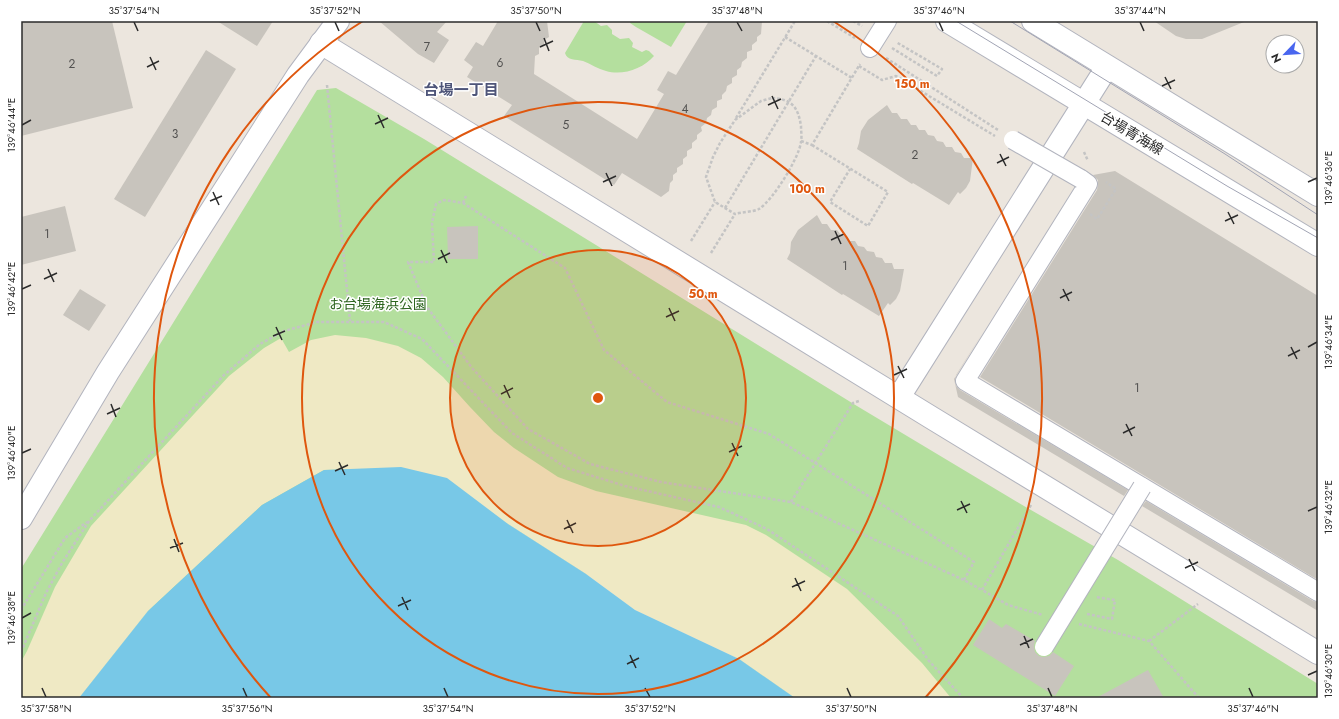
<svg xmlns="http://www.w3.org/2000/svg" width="1339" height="719" font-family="Jost,'Noto Sans JP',sans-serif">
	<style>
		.green { fill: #b4df9e }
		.sand { fill: #efe9c4 }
		.water { fill: #78c8e7 }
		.building { fill: #c8c4bd }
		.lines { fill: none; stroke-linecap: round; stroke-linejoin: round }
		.street-casing { stroke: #b2b4be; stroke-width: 20 }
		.secondary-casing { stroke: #b2b4be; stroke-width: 24 }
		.path { stroke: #c4c4c4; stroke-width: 2.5; stroke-dasharray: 3 2; stroke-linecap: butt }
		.street { stroke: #fff; stroke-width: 18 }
		.secondary { stroke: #fff; stroke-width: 22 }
		.tram { stroke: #a1a4b4; stroke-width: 1 }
		.street-bridge-casing { stroke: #b2b4be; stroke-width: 20; stroke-linecap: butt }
		.street-bridge { stroke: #fff; stroke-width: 18 }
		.ticks { fill: none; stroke: #2b2b2b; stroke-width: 1.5 }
		.ring { fill: none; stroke: #df570e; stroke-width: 2 }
		.labels { text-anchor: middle; stroke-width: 3; stroke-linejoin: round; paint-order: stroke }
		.number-label { font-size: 12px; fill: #525150 }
		.street-label { font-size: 14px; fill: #2b2b2b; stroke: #fff }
		.park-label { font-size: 14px; fill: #2d651f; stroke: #fff }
		.neighbourhood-label { font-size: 15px; font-weight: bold; fill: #4e5579; stroke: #fff }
		.centre { fill: #df570e; stroke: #fff; stroke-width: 2 }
		.ring-label { font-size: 12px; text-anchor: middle; font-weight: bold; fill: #df570e; stroke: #fff; stroke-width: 3; stroke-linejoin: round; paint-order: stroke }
		.neatline { fill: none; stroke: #2b2b2b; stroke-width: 1.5 }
		.ticks-label { font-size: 10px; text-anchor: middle; fill: #2b2b2b }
	</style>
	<rect width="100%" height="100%" fill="#ece6de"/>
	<!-- green -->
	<g class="green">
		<path d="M584,21H594L601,26L607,25L612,30V34L620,39L629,38L633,43L632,47L642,52L646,50L649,51L654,56C643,69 622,76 606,71C598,69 591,64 583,61C576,59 567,61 565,53Z"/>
		<polygon points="631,21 687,21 671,47 636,27 630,23"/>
		<polygon points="336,88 424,139 857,406 1024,506 1118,560 1318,684 1318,698 795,698 739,659 586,574 508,524 148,611 79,698 21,698 21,569 317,90"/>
	</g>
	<!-- sand -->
	<polygon class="sand" points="335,335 366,338 398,346 421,358 443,377 470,407 494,432 514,448 558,477 596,491 746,525 766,535 847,589 922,663 951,698 795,698 739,659 635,610 586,574 508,524 354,469 324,470 262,505 148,611 79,698 21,698 21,662 27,651 55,587 91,526 229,376 264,348 281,338 289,352 311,340"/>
	<!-- water -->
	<polygon class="water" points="401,467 447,478 508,524 586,574 635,610 739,659 795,698 79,698 148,611 262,505 324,470"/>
	<!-- building -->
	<g class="building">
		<polygon points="21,21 112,21 133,108 21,136"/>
		<polygon points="217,21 273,21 257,46"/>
		<polygon points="379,21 447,21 437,32 449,40 434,63 418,54"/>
		<polygon points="498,21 547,21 549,37 544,40 544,45 539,48 539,54 535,56 534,74 637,139 664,94 657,90 668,71 676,75 709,21 762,21 761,34 757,37 757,41 752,45 752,50 747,52 747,58 742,62 741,67 737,70 737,75 732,78 732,83 727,86 726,91 722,95 722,99 717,101 717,107 712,110 711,115 707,118 706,123 701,127 702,131 697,135 697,139 692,143 692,148 687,151 687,156 683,159 683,164 677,168 677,172 673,175 673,180 670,183 669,191 661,197 622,173 614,185 504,116 512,105 467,77 473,67 464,60 476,42 483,46"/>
		<polygon points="1154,21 1244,21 1244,22 1202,39 1186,39 1176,36"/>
		<polygon points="206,50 236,69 145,217 114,199"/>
		<polygon points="887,105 892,113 897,113 901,119 907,119 911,125 916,125 919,130 925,130 928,135 934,136 937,141 943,142 946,147 952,147 955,152 961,153 964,158 973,158 970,181 966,188 960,194 958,192 949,205 913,183 912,184 857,149 859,143 861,131 868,120"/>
		<polygon points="1115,171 1318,296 1318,580 980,377 1097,190 1098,185 1098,180 1093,175"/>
		<polygon points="65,206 76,251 21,265 21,217"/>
		<polygon points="817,215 822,224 827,224 831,230 837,230 841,235 847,236 849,241 855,241 858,246 864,247 867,251 874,252 876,257 882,258 885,263 892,263 894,269 904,269 900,291 896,299 890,305 888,303 879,316 843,294 842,295 787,259 790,253 791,242 798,230"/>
		<polygon points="478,226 478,259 448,259 447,227"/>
		<polygon points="80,289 106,305 89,331 63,315"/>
		<polygon points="983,332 956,375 955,381 956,386 960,390 1128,490 1124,496 958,397 954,379"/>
		<polygon points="1146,501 1313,601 1318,602 1318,611 1142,506"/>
		<polygon points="989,619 1002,628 1006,624 1035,641 1034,646 1035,652 1039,656 1043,657 1049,656 1053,652 1074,666 1055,696 973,645"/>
		<polygon points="1148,670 1164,698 1096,698"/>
	</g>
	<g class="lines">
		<!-- street casing -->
		<g class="street-casing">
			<g id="street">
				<polyline points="870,48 887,21"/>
				<polyline points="1081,179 1088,184 965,381 1318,592"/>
			</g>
		</g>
		<!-- secondary casing -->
		<g class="secondary-casing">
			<g id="secondary">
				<polyline points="947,21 1318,245"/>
				<polyline points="1033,21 1318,195"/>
				<polyline points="321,43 932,418 1318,653"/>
				<polyline points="899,397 1107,67"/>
				<polyline points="21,518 108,372 298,75 338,21"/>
			</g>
		</g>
		<!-- path -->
		<g class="path">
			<polyline points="827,21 855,38"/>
			<polyline points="853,21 862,26"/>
			<polyline points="785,37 852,78"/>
			<polyline points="892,48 937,76 942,69 896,42"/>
			<polyline points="886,58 998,130"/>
			<polyline points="859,66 882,80 896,76 995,136"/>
			<polyline points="327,85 350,321"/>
			<path d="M772,98C792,99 798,107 801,126C801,131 802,137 801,142C799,158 773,200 759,209C753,212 742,212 735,214L715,202L706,177L713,157L720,143L735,120L761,101Z"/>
			<polyline points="736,118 795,21"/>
			<polyline points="801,141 812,145 860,64"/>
			<polyline points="812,145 888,192 868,226 830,202 850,169"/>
			<polyline points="1084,152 1088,161"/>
			<polyline points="463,203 466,196"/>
			<polyline points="725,208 816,56"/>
			<polyline points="1090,214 1097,219 1116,189 1106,182"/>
			<polyline points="691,241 715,202"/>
			<polyline points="711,253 735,214"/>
			<polyline points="791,502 853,403 859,401"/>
			<polyline points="1031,505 982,590 1008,605 1043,615"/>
			<polyline points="964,580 974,562 769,434 667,402 604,350 565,268 463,203 444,200 436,204 432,223 434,262 408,262 427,307 472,368 528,429 590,464 661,482 791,502 964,580 982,590"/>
			<polyline points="21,610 65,538 87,522"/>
			<polyline points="1087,614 1112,619 1115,600 1096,597"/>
			<polyline points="1079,624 1149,641 1199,698"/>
			<polyline points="1149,641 1198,604"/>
			<polyline points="21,652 46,593 62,563 89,521 224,375 260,344 284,331 317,322 384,322 422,339 512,433 567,468 625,486 719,507 767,529 898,616 929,661 963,698"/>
		</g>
		<!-- street -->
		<use href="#street" class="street"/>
		<!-- secondary -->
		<use href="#secondary" class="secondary"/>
		<!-- tram -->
		<g class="tram">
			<polyline points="956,21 1227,186 1318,238"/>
			<polyline points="1010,21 1225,154 1318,215"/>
		</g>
		<!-- street-bridge casing -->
		<g class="street-bridge-casing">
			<g id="street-bridge">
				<polyline points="1013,140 1081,179"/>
				<polyline points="1044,647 1142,487"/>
			</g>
		</g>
		<!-- street-bridge -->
		<use href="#street-bridge" class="street-bridge"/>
	</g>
	<!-- ticks -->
	<path class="ticks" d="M134,22L138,31M335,22L339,31M536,22L540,31M737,22L742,31M939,22L943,31M1140,22L1144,31M544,38L549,51M540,47L553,41M150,57L156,70M147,67L159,61M1165,77L1171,89M1162,86L1175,80M772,96L778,109M768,105L781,99M378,115L384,128M375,124L388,118M22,125L31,120M1000,154L1006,166M997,163L1009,157M606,173L612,186M603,182L616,176M1308,182L1317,178M213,192L219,205M210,201L222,196M1228,212L1234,224M1225,221L1238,215M835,231L841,244M831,240L844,234M441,250L447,263M438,259L450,253M48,269L54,282M44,279L57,273M22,289L31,285M1063,289L1069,301M1060,298L1072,292M669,308L675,321M666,317L679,311M276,327L282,340M273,336L285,331M1291,347L1297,359M1308,347L1317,342M1288,356L1300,350M898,366L904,378M894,375L907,369M504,385L510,398M501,394L513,388M111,404L116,417M107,414L120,408M1126,424L1132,436M1123,433L1135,427M732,443L738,456M729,452L742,446M22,453L31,449M339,462L345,475M335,471L348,465M961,501L967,513M957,510L970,504M1308,511L1317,507M567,520L573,533M564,529L576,523M174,539L179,552M170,548L183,543M1189,559L1195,571M1185,568L1198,562M795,578L801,591M792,587L805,581M402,597L408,610M398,606L411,600M22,618L31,613M1024,636L1029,648M1020,645L1033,639M630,655L636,668M627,664L639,658M1308,675L1317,671M42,688L46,697M243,688L247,697M444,688L448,697M645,688L650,697M847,688L851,697M1048,688L1052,697M1249,688L1253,697"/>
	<!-- distance rings -->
	<circle cx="598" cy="398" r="148" fill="#df570e" fill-opacity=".12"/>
	<g class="ring">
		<circle cx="598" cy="398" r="148"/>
		<circle cx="598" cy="398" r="296"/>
		<path d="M271 698A444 444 0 0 1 363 21M833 21A444 444 0 0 1 925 698"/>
	</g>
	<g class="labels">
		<!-- number labels -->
		<g class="number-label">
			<text x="427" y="51">7</text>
			<text x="500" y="67">6</text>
			<text x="72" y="68">2</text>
			<text x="685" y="113">4</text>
			<text x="566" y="129">5</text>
			<text x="175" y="138">3</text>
			<text x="915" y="159">2</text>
			<text x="47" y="238">1</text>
			<text x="845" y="270">1</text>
			<text x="1137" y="392">1</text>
		</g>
		<!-- street labels -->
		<g class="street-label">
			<text transform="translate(1132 133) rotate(31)" y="5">台場青海線</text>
		</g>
		<!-- park labels -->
		<g class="park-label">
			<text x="378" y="309">お台場海浜公園</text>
		</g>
		<!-- neighbourhood labels -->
		<g class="neighbourhood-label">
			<text x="461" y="95">台場一丁目</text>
		</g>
	</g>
	<circle cx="598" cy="398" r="6" class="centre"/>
	<g class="ring-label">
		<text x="912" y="88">150 m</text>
		<text x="807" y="193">100 m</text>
		<text x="703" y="298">50 m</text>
	</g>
	<!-- border -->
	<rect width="1339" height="719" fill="none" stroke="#ffffff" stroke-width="44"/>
	<!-- north arrow -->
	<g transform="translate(1285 54) rotate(245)"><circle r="19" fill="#ffffff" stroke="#aaaaaa"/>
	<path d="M0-3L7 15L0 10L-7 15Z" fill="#4966ef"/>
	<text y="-6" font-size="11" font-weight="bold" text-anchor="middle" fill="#2b2b2b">N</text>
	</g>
	<rect x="22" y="22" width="1295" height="675" class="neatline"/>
	<g class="ticks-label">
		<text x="134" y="14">35°37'54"N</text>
		<text x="335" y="14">35°37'52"N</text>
		<text x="536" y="14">35°37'50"N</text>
		<text x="737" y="14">35°37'48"N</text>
		<text x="939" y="14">35°37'46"N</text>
		<text x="1140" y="14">35°37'44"N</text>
		<text transform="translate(11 125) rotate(-90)" y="4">139°46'44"E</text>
		<text transform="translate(1328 178) rotate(-90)" y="4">139°46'36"E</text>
		<text transform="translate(11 289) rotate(-90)" y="4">139°46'42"E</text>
		<text transform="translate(1328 342) rotate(-90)" y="4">139°46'34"E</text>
		<text transform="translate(11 453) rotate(-90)" y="4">139°46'40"E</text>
		<text transform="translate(1328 507) rotate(-90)" y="4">139°46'32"E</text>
		<text transform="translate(11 618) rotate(-90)" y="4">139°46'38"E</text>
		<text transform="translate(1328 671) rotate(-90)" y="4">139°46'30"E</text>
		<text x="46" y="712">35°37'58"N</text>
		<text x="247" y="712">35°37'56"N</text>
		<text x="448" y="712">35°37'54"N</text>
		<text x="650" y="712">35°37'52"N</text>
		<text x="851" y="712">35°37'50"N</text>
		<text x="1052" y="712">35°37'48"N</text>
		<text x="1253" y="712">35°37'46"N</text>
	</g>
</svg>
